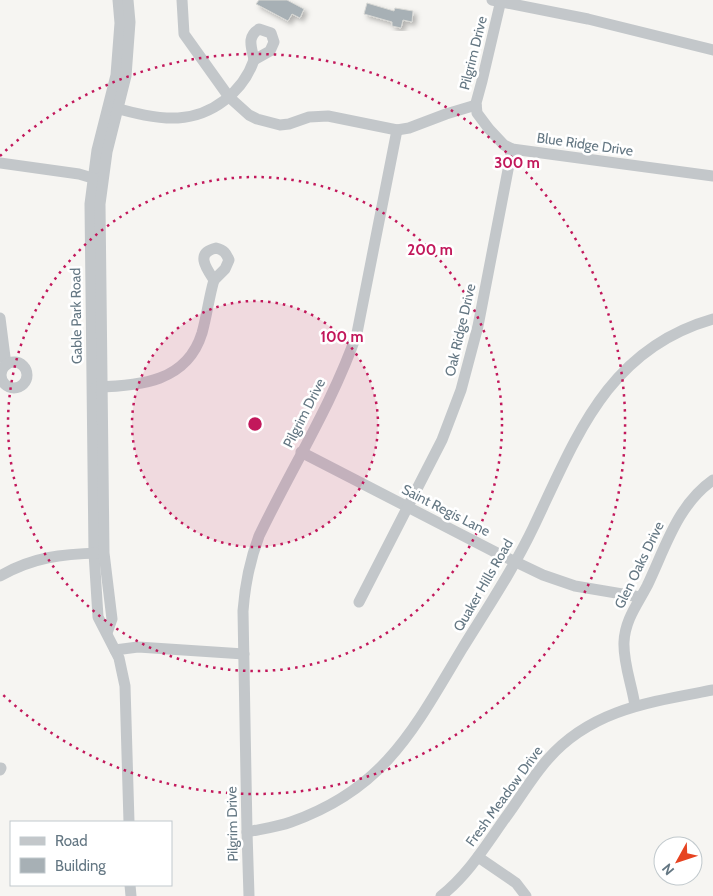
<svg xmlns="http://www.w3.org/2000/svg" width="713" height="896" font-family="Cabin,sans-serif">
	<style>
		.building { fill: #a7b0b5; stroke: #d7d7d4; filter: url(#shadow) }
		.lines { fill: none; stroke-linecap: round; stroke-linejoin: round }
		.minor { stroke: #c3c7ca; stroke-width: 11 }
		.ring { fill: none; stroke: #c2185b; stroke-width: 2.5; stroke-dasharray: 2.5 5 }
		.labels { text-anchor: middle; stroke-width: 5; stroke-linejoin: round; paint-order: stroke }
		.street-label { font-size: 14px; fill: #647783; stroke: #fff }
		.centre { fill: #c2185b; stroke: #fff; stroke-width: 2.5 }
		.ring-label { font-size: 15px; text-anchor: middle; font-weight: bold; fill: #c2185b; stroke: #fff; stroke-width: 5; stroke-linejoin: round; paint-order: stroke }
	</style>
	<defs>
		<filter id="shadow"><feDropShadow dx="3.5" dy="3.5" stdDeviation="2.5" flood-color="#0004"/></filter>
	</defs>
	<rect width="100%" height="100%" fill="#f6f5f2"/>
	<!-- building -->
	<g class="building">
		<polygon points="259,0 287,0 304,9 300,18 292,14 288,21 256,4"/>
		<polygon points="367,3 394,11 395,8 413,11 412,22 403,20 401,28 392,26 392,22 364,14"/>
	</g>
	<g class="lines">
		<!-- minor -->
		<g class="minor">
			<polyline points="118,0 120,23 116,75 97,150 90,204 94,553 98,617 119,658 125,686 129,822"/>
			<polyline points="182,0 184,34 229,97 249,115 257,119 280,125 289,124 309,117 328,116 397,130 409,128 446,114 476,105"/>
			<polyline points="492,0 588,19 713,50"/>
			<polyline points="501,0 482,81 476,103 477,113 489,129 504,145 512,149 713,176"/>
			<path d="M259,29L271,33L274,42L270,51L254,60C252,48 246,37 259,29Z"/>
			<path d="M112,107C133,113 156,119 178,118C212,116 243,92 254,60"/>
			<polyline points="0,163 79,174 99,180"/>
			<path d="M216,248C224,250 226,253 229,260L225,269L214,280C206,268 195,253 216,248Z"/>
			<polyline points="0,318 6,365"/>
			<circle cx="14" cy="375" r="13"/>
			<path d="M96,387C140,386 187,382 202,333C207,315 209,297 214,280"/>
			<polyline points="301,452 497,553 543,575 575,586 640,597"/>
			<path d="M0,576C33,557 62,554 99,553"/>
			<polyline points="359,602 442,440 461,390 478,326 512,149"/>
			<polyline points="107,633 112,619 104,553 100,204 107,152 126,76 130,22 128,0"/>
			<polyline points="115,650 138,647 244,654"/>
			<path d="M635,706C632,685 623,663 624,642C625,620 637,605 647,586C665,549 677,505 713,480"/>
			<polyline points="0,770 1,768"/>
			<path d="M247,832C261,829 277,827 291,822C385,789 414,729 462,649C486,610 513,570 533,528C576,438 607,349 713,319"/>
			<polyline points="478,857 516,883 526,896"/>
			<polyline points="130,885 131,896"/>
			<path d="M249,896L247,832L243,611C245,584 250,560 259,536C291,469 333,403 357,333L397,130"/>
			<path d="M441,896C468,875 486,845 506,817C520,798 532,777 548,759C592,709 651,702 713,690"/>
		</g>
	</g>
	<!-- distance rings -->
	<circle cx="255" cy="424" r="123" fill="#c2185b" fill-opacity=".12"/>
	<g class="ring">
		<circle cx="255" cy="424" r="123"/>
		<circle cx="255" cy="424" r="247"/>
		<path d="M0 156A370 370 0 1 1 0 692"/>
	</g>
	<g class="labels">
		<!-- street labels -->
		<g class="street-label">
			<text transform="translate(473 53) rotate(-76)" y="5">Pilgrim Drive</text>
			<text transform="translate(585 144) rotate(8)" y="5">Blue Ridge Drive</text>
			<text transform="translate(76 316) rotate(-91)" y="5">Gable Park Road</text>
			<text transform="translate(460 330) rotate(-77)" y="5">Oak Ridge Drive</text>
			<text transform="translate(304 413) rotate(-63)" y="5">Pilgrim Drive</text>
			<text transform="translate(446 510) rotate(27)" y="5">Saint Regis Lane</text>
			<text transform="translate(639 565) rotate(-64)" y="5">Glen Oaks Drive</text>
			<text transform="translate(483 585) rotate(-60)" y="5">Quaker Hills Road</text>
			<text transform="translate(504 796) rotate(-54)" y="5">Fresh Meadow Drive</text>
			<text transform="translate(232 824) rotate(-91)" y="5">Pilgrim Drive</text>
		</g>
	</g>
	<circle cx="255" cy="424" r="8" class="centre"/>
	<g class="ring-label">
		<text x="517" y="168">300 m</text>
		<text x="430" y="255">200 m</text>
		<text x="342" y="342">100 m</text>
	</g>
	<!-- legend -->
	<rect x="10" y="821" width="162" height="65" fill="#ffffff" stroke="#c1c9cd"/>
	<rect x="20" y="837" width="25" height="8" fill="#c3c7ca" stroke="#c1c9cd"/>
	<text x="55" y="846" font-size="15" fill="#647783">Road</text>
	<rect x="20" y="858" width="25" height="15" fill="#a7b0b5" stroke="#c1c9cd"/>
	<text x="55" y="871" font-size="15" fill="#647783">Building</text>
	<!-- north arrow -->
	<g transform="translate(678 861) rotate(230)"><circle r="24" fill="#ffffff" stroke="#c1c9cd"/>
	<path d="M0-4L9 19L0 12L-9 19Z" fill="#e64321"/>
	<text y="-8" font-size="14" font-weight="bold" text-anchor="middle" fill="#647783">N</text>
	</g>
</svg>
